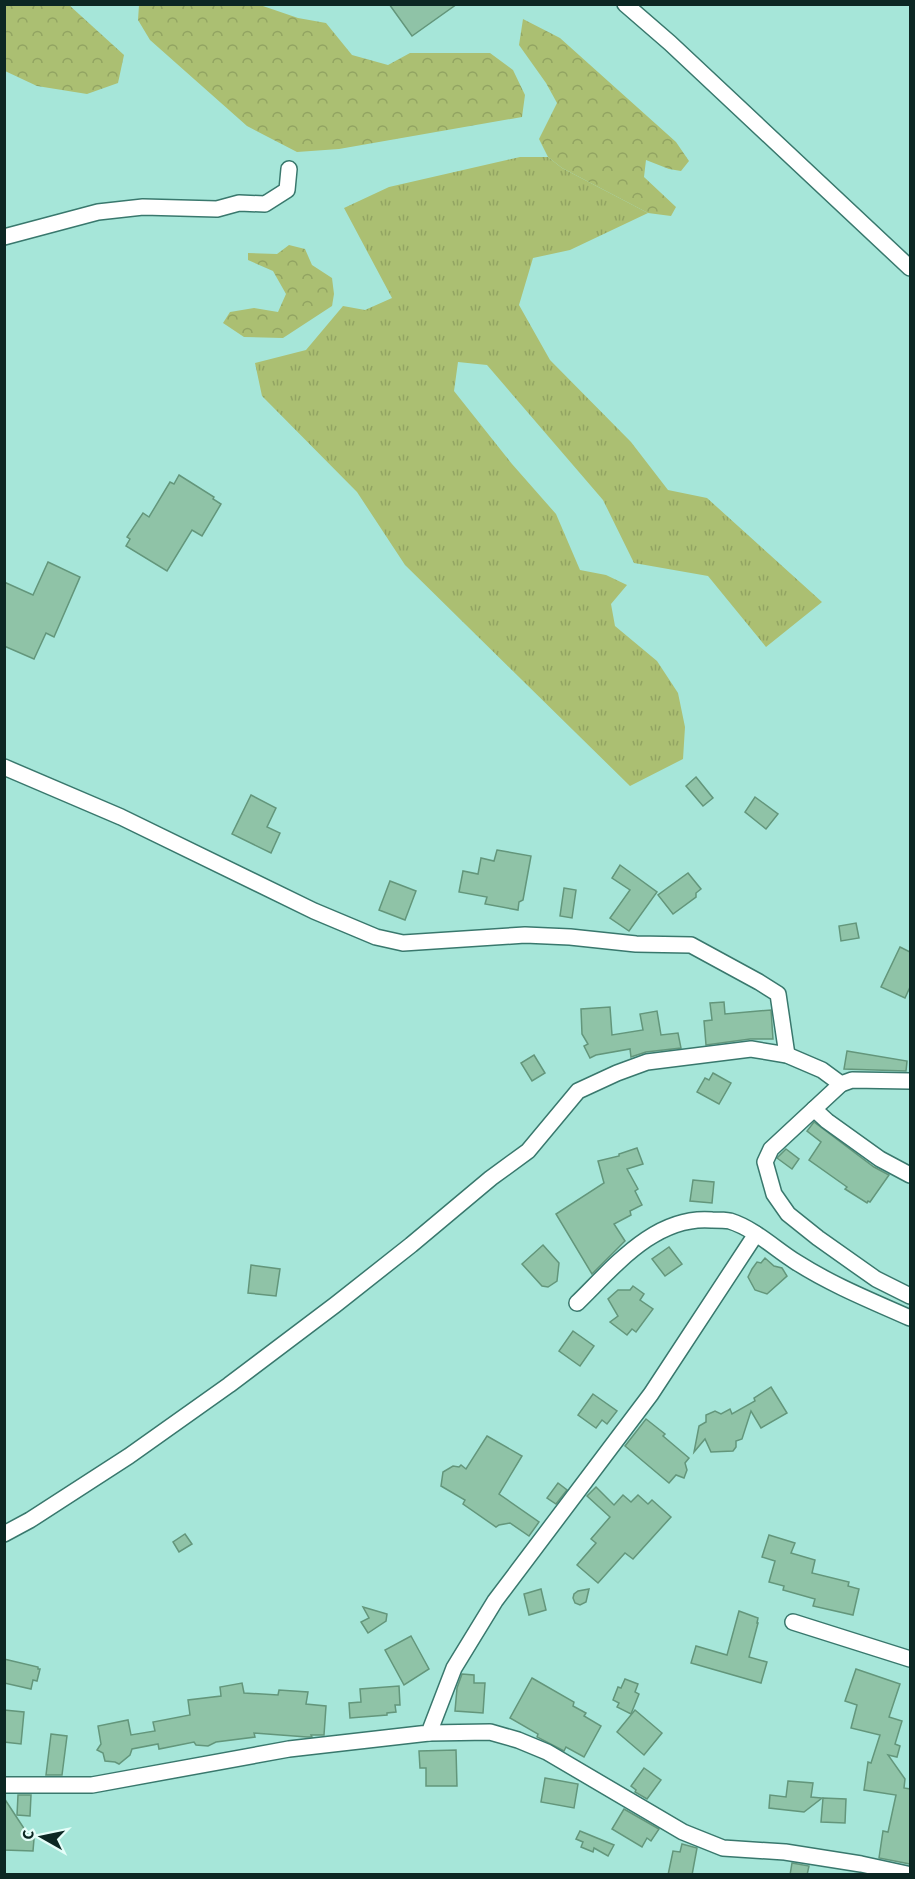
<svg xmlns="http://www.w3.org/2000/svg" width="915" height="1879" font-family="'Source Sans 3',sans-serif">
	<style>
		.grass { fill: url(#grass-tufts) }
		.forest { fill: url(#forest-crowns) }
		.building { fill: #8fc3a7; stroke: #63967b; stroke-width: 1.5 }
		.lines { fill: none; stroke-linecap: round; stroke-linejoin: round }
		.minor-casing { stroke: #39786d; stroke-width: 18 }
		.minor { stroke: #fff; stroke-width: 15 }
	</style>
	<defs>
		<pattern id="grass-tufts" width="24" height="20" patternUnits="userSpaceOnUse" patternTransform="scale(1.5)"><rect width="24" height="20" fill="#abbf72"/><path d="M3 7l-1-3M5 7V3M7 7l1-3M15 17l-1-3M17 17v-4M19 17l1-3" fill="none" stroke="#92a462"/></pattern>
		<pattern id="forest-crowns" width="20" height="18" patternUnits="userSpaceOnUse" patternTransform="scale(1.5)"><rect width="20" height="18" fill="#abbf72"/><path d="M2 6a3 3 0 1 1 6 0M12 15a3 3 0 1 1 6 0" fill="none" stroke="#92a462"/></pattern>
	</defs>
	<rect width="100%" height="100%" fill="#a6e6d9"/>
	<!-- grass -->
	<polygon class="grass" points="520,157 548,157 562,168 648,213 570,250 533,258 519,305 550,360 631,442 668,490 707,498 822,602 766,647 708,576 634,563 603,500 487,365 458,362 454,391 512,464 556,514 580,570 606,575 627,585 611,604 615,626 657,661 678,693 685,727 683,759 630,786 405,565 357,492 262,396 255,363 306,350 343,306 365,310 392,298 344,208 389,187"/>
	<!-- forest -->
	<g class="forest">
		<polygon points="5,4 69,5 124,55 118,83 87,94 37,86 5,71"/>
		<polygon points="139,5 260,5 298,18 326,23 352,55 388,65 410,53 490,53 513,70 525,95 522,117 339,149 297,152 247,126 150,40 138,20"/>
		<polygon points="523,19 560,38 676,142 689,161 681,171 669,169 646,160 644,177 676,207 671,216 648,213 562,168 548,157 539,139 557,103 546,83 519,45"/>
		<polygon points="289,245 305,249 312,265 332,278 334,294 332,306 283,338 244,337 223,323 230,312 254,308 278,312 286,294 273,271 248,260 248,253 277,254"/>
	</g>
	<!-- building -->
	<g class="building">
		<polygon points="389,4 457,4 412,36"/>
		<polygon points="179,475 214,497 213,499 221,504 202,536 192,530 167,571 126,546 130,539 127,537 143,513 149,517 170,482 174,484"/>
		<polygon points="48,562 80,577 54,637 46,633 34,659 4,646 4,582 33,595"/>
		<polygon points="696,777 713,798 703,806 686,786"/>
		<polygon points="251,795 276,808 267,827 280,833 271,853 232,834"/>
		<polygon points="755,797 778,814 766,829 745,812"/>
		<polygon points="497,850 531,856 523,900 519,902 518,910 485,904 487,897 459,892 463,871 478,874 481,858 494,861"/>
		<polygon points="620,865 657,892 629,931 610,918 630,890 612,878"/>
		<polygon points="688,873 701,889 696,893 696,897 673,914 658,895"/>
		<polygon points="390,881 416,891 405,920 379,910"/>
		<polygon points="564,888 576,890 572,918 560,916"/>
		<polygon points="856,923 859,938 841,941 839,926"/>
		<polygon points="900,947 910,952 910,987 905,998 881,987"/>
		<polygon points="724,1002 725,1014 771,1010 773,1039 750,1039 706,1045 704,1021 712,1020 710,1003"/>
		<polygon points="610,1007 612,1035 643,1030 640,1014 657,1011 661,1035 678,1033 681,1048 646,1052 631,1057 630,1049 596,1055 590,1058 584,1046 588,1044 582,1034 581,1009"/>
		<polygon points="847,1051 907,1061 906,1071 844,1069"/>
		<polygon points="534,1055 545,1073 532,1081 521,1063"/>
		<polygon points="713,1073 731,1083 719,1104 697,1092 705,1078 709,1080"/>
		<polygon points="814,1122 874,1167 889,1175 870,1202 868,1201 867,1203 845,1189 847,1187 809,1160 821,1142 807,1131"/>
		<polygon points="637,1148 643,1164 627,1169 638,1189 635,1191 642,1205 630,1211 631,1215 614,1224 625,1241 592,1274 556,1214 604,1183 598,1161 619,1156 619,1154"/>
		<polygon points="786,1149 799,1159 792,1169 777,1158"/>
		<polygon points="693,1180 714,1182 712,1203 690,1201"/>
		<polygon points="543,1245 559,1263 557,1281 548,1287 542,1286 522,1264"/>
		<polygon points="669,1247 682,1264 665,1276 652,1259"/>
		<polygon points="765,1258 774,1266 782,1268 787,1276 767,1294 755,1290 748,1277 752,1269 757,1262 761,1263"/>
		<polygon points="251,1265 280,1269 276,1296 248,1293"/>
		<polygon points="633,1286 644,1294 640,1300 653,1309 636,1332 632,1329 627,1335 610,1322 618,1316 608,1299 618,1290 630,1290"/>
		<polygon points="573,1331 594,1346 580,1366 559,1351"/>
		<polygon points="771,1387 787,1413 761,1428 751,1411 742,1439 736,1441 736,1447 733,1451 711,1452 705,1439 694,1452 699,1426 706,1422 706,1415 715,1411 721,1414 730,1409 732,1414 755,1401 754,1398"/>
		<polygon points="593,1394 617,1411 607,1424 602,1420 596,1428 578,1415"/>
		<polygon points="646,1419 665,1434 663,1436 689,1458 685,1463 687,1470 684,1478 676,1475 669,1483 625,1446"/>
		<polygon points="487,1436 522,1456 499,1494 539,1522 529,1536 510,1523 499,1525 496,1527 463,1504 465,1500 441,1486 443,1472 453,1466 459,1467 461,1465 466,1469"/>
		<polygon points="558,1483 567,1490 556,1504 547,1498"/>
		<polygon points="596,1487 614,1505 623,1495 631,1502 638,1495 648,1504 652,1500 671,1517 633,1559 625,1553 598,1583 577,1565 596,1543 591,1539 610,1517 587,1496"/>
		<polygon points="185,1534 192,1544 179,1552 173,1542"/>
		<polygon points="769,1535 795,1543 791,1553 815,1560 812,1573 849,1582 848,1586 859,1589 853,1615 813,1606 815,1599 783,1590 784,1586 769,1582 775,1561 762,1557"/>
		<polygon points="541,1589 546,1610 529,1615 524,1594"/>
		<polygon points="589,1589 586,1602 580,1605 575,1603 573,1598 574,1594 578,1591"/>
		<polygon points="363,1607 387,1614 386,1621 368,1633 361,1622 369,1618"/>
		<polygon points="739,1611 758,1618 757,1623 758,1623 749,1657 767,1662 761,1683 691,1663 696,1646 727,1655"/>
		<polygon points="411,1636 429,1669 404,1685 385,1650"/>
		<polygon points="4,1659 38,1667 38,1669 40,1669 37,1681 33,1680 31,1689 4,1683"/>
		<polygon points="856,1669 900,1684 889,1717 902,1721 895,1744 900,1746 897,1757 888,1755 905,1779 904,1788 910,1789 910,1864 879,1858 883,1831 888,1832 896,1795 864,1790 868,1762 871,1763 880,1735 851,1728 857,1705 845,1701"/>
		<polygon points="462,1674 474,1675 474,1683 485,1683 483,1713 455,1711 457,1688"/>
		<polygon points="532,1678 574,1702 573,1706 586,1713 584,1716 601,1726 584,1757 566,1747 564,1751 537,1737 538,1734 510,1718"/>
		<polygon points="625,1679 638,1684 635,1692 639,1694 631,1714 617,1707 619,1703 613,1700 618,1687 621,1688"/>
		<polygon points="242,1683 244,1693 278,1695 279,1690 308,1692 306,1704 326,1706 324,1735 311,1735 312,1737 307,1737 254,1733 255,1737 216,1742 208,1746 196,1745 194,1742 159,1749 158,1744 132,1749 130,1755 119,1764 115,1762 105,1761 103,1753 97,1750 101,1744 98,1726 128,1720 131,1735 155,1731 153,1722 190,1715 188,1700 221,1696 220,1687"/>
		<polygon points="399,1686 400,1705 395,1705 396,1712 387,1713 387,1715 350,1718 349,1703 361,1702 360,1689"/>
		<polygon points="4,1710 24,1712 21,1744 4,1742"/>
		<polygon points="635,1710 662,1733 644,1755 617,1732"/>
		<polygon points="51,1734 67,1736 62,1775 46,1775"/>
		<polygon points="456,1750 457,1786 426,1786 426,1768 420,1768 419,1751"/>
		<polygon points="644,1768 661,1780 647,1799 635,1792 636,1790 631,1786"/>
		<polygon points="545,1778 578,1784 574,1808 541,1802"/>
		<polygon points="788,1781 813,1783 811,1797 822,1798 804,1812 769,1808 770,1795 786,1797"/>
		<polygon points="18,1795 31,1795 30,1816 17,1815"/>
		<polygon points="4,1798 27,1833 27,1839 34,1839 33,1851 4,1850"/>
		<polygon points="823,1798 846,1799 845,1823 821,1822"/>
		<polygon points="624,1809 659,1829 651,1841 647,1838 642,1847 612,1829"/>
		<polygon points="580,1831 614,1845 608,1856 594,1848 593,1852 581,1847 583,1842 576,1839"/>
		<polygon points="682,1844 697,1848 692,1875 668,1875 673,1851 680,1852"/>
		<polygon points="792,1863 809,1866 807,1875 790,1875"/>
	</g>
	<g class="lines">
		<!-- minor casing -->
		<g class="minor-casing">
			<g id="minor">
				<polyline points="625,4 670,43 910,268"/>
				<polyline points="4,237 98,212 143,207 217,209 239,203 265,204 287,190 289,169"/>
				<polyline points="4,767 121,817 314,911 376,937 403,943 525,935 570,937 636,944 691,945 759,982 778,994 787,1055"/>
				<polyline points="910,1081 852,1080 841,1084 771,1149 765,1162 774,1194 788,1214 818,1238 876,1279 910,1296"/>
				<polyline points="814,1109 827,1121 880,1159 910,1175"/>
				<path d="M577,1303C614,1267 655,1215 712,1220C718,1220 725,1220 730,1221C755,1229 775,1249 796,1262C832,1285 872,1301 910,1318"/>
				<polyline points="4,1534 30,1520 129,1456 229,1385 335,1305 411,1245 491,1178 528,1151 578,1091 617,1073 647,1062 751,1049 787,1055 822,1070 841,1084"/>
				<polyline points="793,1622 910,1659"/>
				<polyline points="429,1733 490,1732 518,1740 547,1752 683,1832 723,1848 785,1852 861,1864 907,1874"/>
				<polyline points="4,1785 92,1785 289,1749 429,1733 454,1668 495,1601 651,1394 756,1234"/>
			</g>
		</g>
		<!-- minor -->
		<use href="#minor" class="minor"/>
	</g>
	<!-- border -->
	<rect width="915" height="1879" fill="none" stroke="#0c2723" stroke-width="12"/>
	<!-- north arrow -->
	<g transform="translate(42 1837) rotate(279)" stroke="#e5fef9" stroke-width="4.5" paint-order="stroke">
	<path d="M0-4.5L10 22L0 15L-10 22Z" fill="#0c2723"/>
	<text y="-9" font-size="16" font-weight="bold" text-anchor="middle" fill="#0c2723">С</text>
	</g>
</svg>
